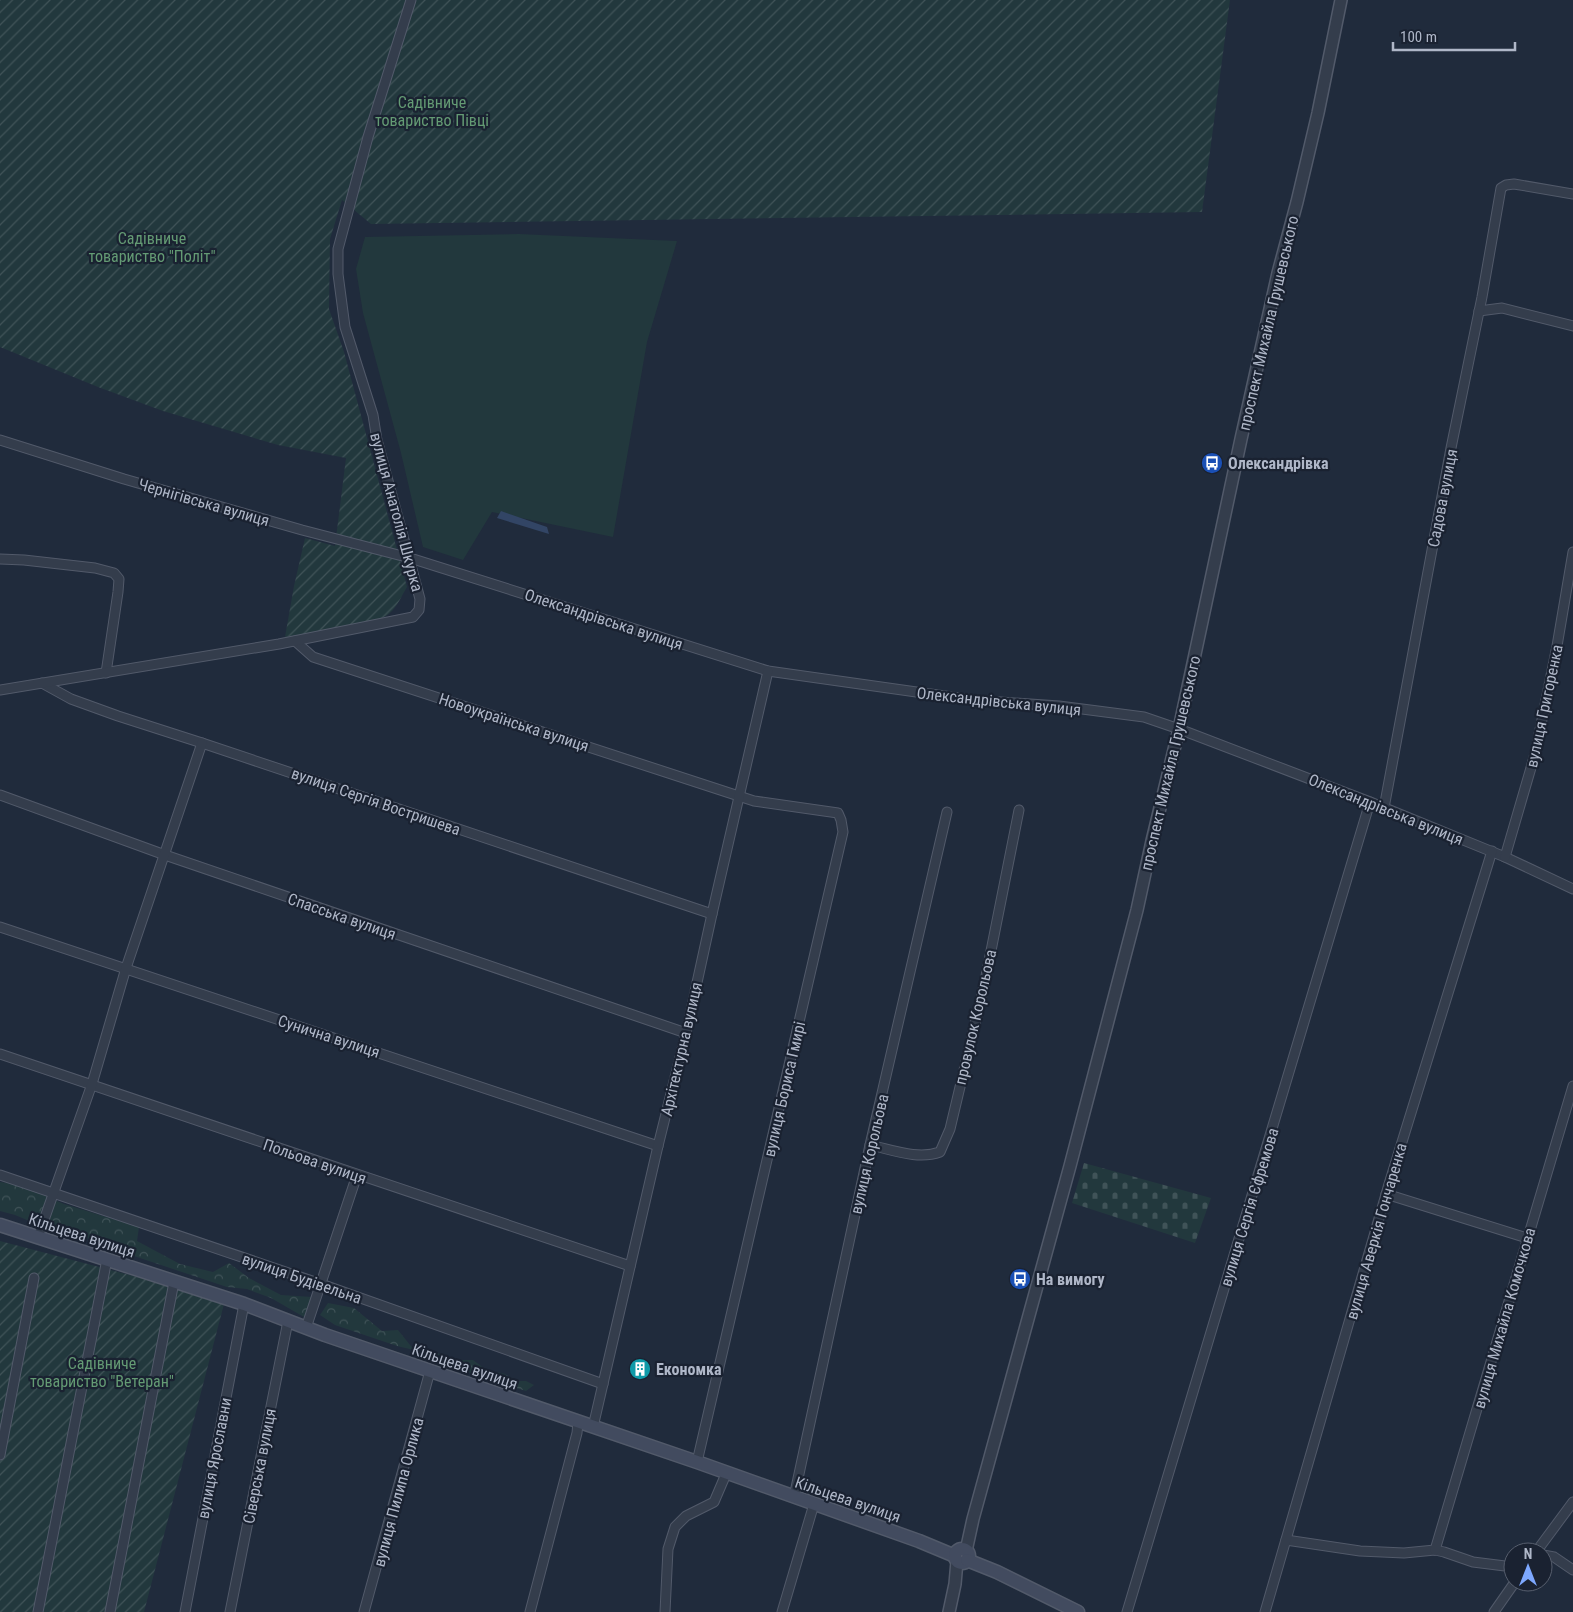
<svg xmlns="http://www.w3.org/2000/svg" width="1573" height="1612" font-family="'Roboto Condensed',sans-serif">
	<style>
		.grass { fill: #22383d }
		.forest { fill: url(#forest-crowns) }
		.cemetery { fill: url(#cemetery-stones) }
		.garden { fill: url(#garden-furrows) }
		.water { fill: #324565 }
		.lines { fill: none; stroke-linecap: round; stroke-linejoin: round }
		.minor-casing { stroke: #525a6a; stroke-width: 11 }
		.tertiary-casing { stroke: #525a6a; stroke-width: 14 }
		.secondary-casing { stroke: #525a6a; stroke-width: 15 }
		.minor { stroke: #343d4c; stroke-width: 9 }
		.tertiary { stroke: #343d4c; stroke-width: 11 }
		.secondary { stroke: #424b5f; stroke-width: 12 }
		.labels { text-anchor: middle; stroke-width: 4.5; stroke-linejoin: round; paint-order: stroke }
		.park-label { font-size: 16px; fill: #649b74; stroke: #1a2231 }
		.street-label { font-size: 16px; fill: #afb7c8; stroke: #1a2231 }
		.poi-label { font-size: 16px; font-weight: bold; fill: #afb7c8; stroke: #1a2231; text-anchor: start }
	</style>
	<defs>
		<pattern id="forest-crowns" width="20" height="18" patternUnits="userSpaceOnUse" patternTransform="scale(1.25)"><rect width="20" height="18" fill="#22383d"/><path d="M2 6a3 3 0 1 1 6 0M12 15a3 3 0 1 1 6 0" fill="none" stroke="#405358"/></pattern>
		<pattern id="cemetery-stones" width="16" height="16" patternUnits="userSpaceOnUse" patternTransform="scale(1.25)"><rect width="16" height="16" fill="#22383d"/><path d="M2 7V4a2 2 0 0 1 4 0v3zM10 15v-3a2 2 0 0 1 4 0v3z" fill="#405358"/></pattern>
		<pattern id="garden-furrows" width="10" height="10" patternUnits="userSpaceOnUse" patternTransform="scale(1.25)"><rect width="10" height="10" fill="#22383d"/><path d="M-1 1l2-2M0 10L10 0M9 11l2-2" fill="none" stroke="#405358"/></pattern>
	</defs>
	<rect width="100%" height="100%" fill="#202b3c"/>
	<!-- grass -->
	<polygon class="grass" points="519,234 677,241 647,342 613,537 492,512 463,560 423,547 401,453 363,313 356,269 365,237"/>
	<!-- forest -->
	<g class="forest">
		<polygon points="0,1182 19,1185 64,1204 139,1227 137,1241 180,1264 213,1272 229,1263 249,1278 281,1295 312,1297 304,1317 271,1298 247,1289 227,1287 134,1256 91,1239 58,1233 15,1215 0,1211"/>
		<polygon points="328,1303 354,1308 382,1331 398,1330 414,1350 397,1346 335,1325 320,1315"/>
		<polygon points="437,1353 457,1360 473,1360 492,1374 497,1372 505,1374 516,1381 526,1381 534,1385 526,1391 483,1378 435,1359"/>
	</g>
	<!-- cemetery -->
	<polygon class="cemetery" points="1084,1163 1211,1198 1195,1243 1072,1203"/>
	<!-- garden -->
	<g class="garden">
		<path d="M0,0H1230L1202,212L371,224L342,200L330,239L329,309L344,352L407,587C402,595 397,607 390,613C373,628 309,633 285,637L294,586L305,538L335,546L346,458L278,445L163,411L98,387L0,347Z"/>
		<polygon points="0,1241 225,1300 144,1612 0,1612"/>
	</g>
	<!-- water -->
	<polygon class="water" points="501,511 547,527 549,534 497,518"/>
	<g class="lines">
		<!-- minor casing -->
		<g class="minor-casing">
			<g id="minor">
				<polyline points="1479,311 1502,308 1573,326"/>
				<polyline points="0,440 124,479 302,530 410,558 768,671 973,700 1059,706 1144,717 1179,729 1370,802 1505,857 1573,889"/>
				<polyline points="0,559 24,560 95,568 114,573 119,579 118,592 106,673"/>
				<polyline points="295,641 313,657 754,801 838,813 841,820 843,832 697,1462"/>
				<polyline points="42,683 71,699 118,716 202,743 712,914"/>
				<polyline points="0,690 279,644 413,617 419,610 420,599 377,440 373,415 345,327 338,274 338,249 368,137 411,0"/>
				<polyline points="0,795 165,855 686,1033"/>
				<polyline points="1384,808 1451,448 1482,297 1501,188 1506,185 1514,184 1573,194"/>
				<polyline points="1505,857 1535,754 1557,646 1573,552"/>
				<polyline points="0,927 658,1146"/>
				<polyline points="0,1054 630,1266"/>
				<path d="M870,1145C893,1150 918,1160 940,1152L950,1129L984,986L1019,810"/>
				<polyline points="0,1175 321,1284 603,1384"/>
				<polyline points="1386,1194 1527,1238"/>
				<polyline points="38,1237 92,1084 126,968 202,743"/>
				<polyline points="306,1328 357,1175"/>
				<polyline points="593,1427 658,1146 686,1033 712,914 768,671"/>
				<polyline points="0,1455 34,1278"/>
				<polyline points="794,1497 870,1145 947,812"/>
				<polyline points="1286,1540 1360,1551 1404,1553 1435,1550 1444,1552 1473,1562 1513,1567"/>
				<polyline points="1435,1550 1573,1086"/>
				<polyline points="1536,1552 1573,1502"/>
				<polyline points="1543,1555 1554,1557 1573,1570"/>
				<polyline points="38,1612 107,1259"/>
				<polyline points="110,1612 174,1282"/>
				<polyline points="185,1612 244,1304"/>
				<polyline points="230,1612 288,1321"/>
				<polyline points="364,1612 430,1371"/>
				<polyline points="530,1612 577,1433 578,1422"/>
				<polyline points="665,1612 668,1549 675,1527 686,1516 714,1502 726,1474"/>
				<polyline points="782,1612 814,1504"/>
				<polyline points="1127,1612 1370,802"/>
				<polyline points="1265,1612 1389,1184 1492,851"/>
				<polyline points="1494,1612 1515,1582"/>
			</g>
		</g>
		<!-- tertiary casing -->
		<g class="tertiary-casing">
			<g id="tertiary">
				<polyline points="966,1551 973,1519 1070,1166 1137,910 1152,841 1179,729 1241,439 1278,273 1297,202 1318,113 1341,0"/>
				<polyline points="949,1612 955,1584 957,1561"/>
			</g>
		</g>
		<!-- secondary casing -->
		<g class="secondary-casing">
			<g id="secondary">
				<polyline points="0,1225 244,1304 325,1335 697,1462 919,1541 955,1556"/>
				<circle cx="962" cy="1556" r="7"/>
				<polyline points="967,1560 997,1572 1078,1612"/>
			</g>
		</g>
		<!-- minor -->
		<use href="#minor" class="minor"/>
		<!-- tertiary -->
		<use href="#tertiary" class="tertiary"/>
		<!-- secondary -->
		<use href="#secondary" class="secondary"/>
	</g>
	<!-- icons -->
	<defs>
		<g id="bus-disc" transform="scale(1.125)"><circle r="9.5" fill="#1a4fb4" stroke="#1a2231"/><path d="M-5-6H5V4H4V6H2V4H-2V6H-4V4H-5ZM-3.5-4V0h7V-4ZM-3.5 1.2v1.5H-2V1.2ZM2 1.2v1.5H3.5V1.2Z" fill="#fff"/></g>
		<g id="building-disc" transform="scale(1.125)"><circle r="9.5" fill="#0f9aa8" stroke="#1a2231"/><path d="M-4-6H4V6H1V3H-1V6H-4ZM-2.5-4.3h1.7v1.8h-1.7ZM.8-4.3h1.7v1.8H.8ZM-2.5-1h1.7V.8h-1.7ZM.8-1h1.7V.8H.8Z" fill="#fff"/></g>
	</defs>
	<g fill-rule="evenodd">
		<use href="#bus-disc" x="1212" y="463"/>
		<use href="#bus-disc" x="1020" y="1279"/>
		<use href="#building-disc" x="640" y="1369"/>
	</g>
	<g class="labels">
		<!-- park labels -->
		<g class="park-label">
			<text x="432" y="108">Садівниче<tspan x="432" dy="18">товариство Півці</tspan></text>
			<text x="152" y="244">Садівниче<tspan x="152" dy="18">товариство "Політ"</tspan></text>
			<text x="102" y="1369">Садівниче<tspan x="102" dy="18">товариство "Ветеран"</tspan></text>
		</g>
		<!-- street labels -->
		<g class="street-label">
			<text transform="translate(1268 323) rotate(-77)" y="6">проспект Михайла Грушевського</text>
			<text transform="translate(1442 498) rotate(-79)" y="6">Садова вулиця</text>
			<text transform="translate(204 502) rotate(16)" y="6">Чернігівська вулиця</text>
			<text transform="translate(397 512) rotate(75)" y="6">вулиця Анатолія Шкурка</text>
			<text transform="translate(604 619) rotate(18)" y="6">Олександрівська вулиця</text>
			<text transform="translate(999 701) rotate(6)" y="6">Олександрівська вулиця</text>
			<text transform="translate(1544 706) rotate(-78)" y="6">вулиця Григоренка</text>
			<text transform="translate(514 722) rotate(18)" y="6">Новоукраїнська вулиця</text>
			<text transform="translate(1170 763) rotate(-77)" y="6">проспект Михайла Грушевського</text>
			<text transform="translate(376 801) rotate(19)" y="6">вулиця Сергія Востришева</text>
			<text transform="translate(1386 809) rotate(22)" y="6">Олександрівська вулиця</text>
			<text transform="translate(342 916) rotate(19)" y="6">Спасська вулиця</text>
			<text transform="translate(975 1017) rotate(-77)" y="6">провулок Корольова</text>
			<text transform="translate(329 1036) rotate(18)" y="6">Сунична вулиця</text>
			<text transform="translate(681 1049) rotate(-77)" y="6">Архітектурна вулиця</text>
			<text transform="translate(784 1089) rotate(-77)" y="6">вулиця Бориса Гмирі</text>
			<text transform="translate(869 1154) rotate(-77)" y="6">вулиця Корольова</text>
			<text transform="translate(315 1161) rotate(19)" y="6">Польова вулиця</text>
			<text transform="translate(1249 1207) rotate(-73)" y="6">вулиця Сергія Єфремова</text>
			<text transform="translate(1376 1231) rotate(-74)" y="6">вулиця Аверкія Гончаренка</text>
			<text transform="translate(82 1235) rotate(18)" y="6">Кільцева вулиця</text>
			<text transform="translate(302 1278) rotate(19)" y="6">вулиця Будівельна</text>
			<text transform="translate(1504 1318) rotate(-74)" y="6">вулиця Михайла Комочкова</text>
			<text transform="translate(465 1366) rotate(19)" y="6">Кільцева вулиця</text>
			<text transform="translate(214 1458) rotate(-79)" y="6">вулиця Ярославни</text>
			<text transform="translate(259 1466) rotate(-79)" y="6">Сіверська вулиця</text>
			<text transform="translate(398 1492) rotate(-75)" y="6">вулиця Пилипа Орлика</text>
			<text transform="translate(848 1499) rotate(19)" y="6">Кільцева вулиця</text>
		</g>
		<!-- poi labels -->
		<g class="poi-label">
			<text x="1228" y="469">Олександрівка</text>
			<text x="1036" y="1285">На вимогу</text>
			<text x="656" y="1375">Економка</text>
		</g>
	</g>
	<!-- north arrow -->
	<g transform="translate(1528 1567)"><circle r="24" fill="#1a2231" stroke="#565e6d"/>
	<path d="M0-4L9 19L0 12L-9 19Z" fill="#7da8ff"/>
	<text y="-8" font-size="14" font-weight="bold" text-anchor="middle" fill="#afb7c8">N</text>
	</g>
	<!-- scale -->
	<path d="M1393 42v8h122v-8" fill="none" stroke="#afb7c8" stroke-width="2.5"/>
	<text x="1400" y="42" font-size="15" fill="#afb7c8" stroke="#1a2231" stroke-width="4" paint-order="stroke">100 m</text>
</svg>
